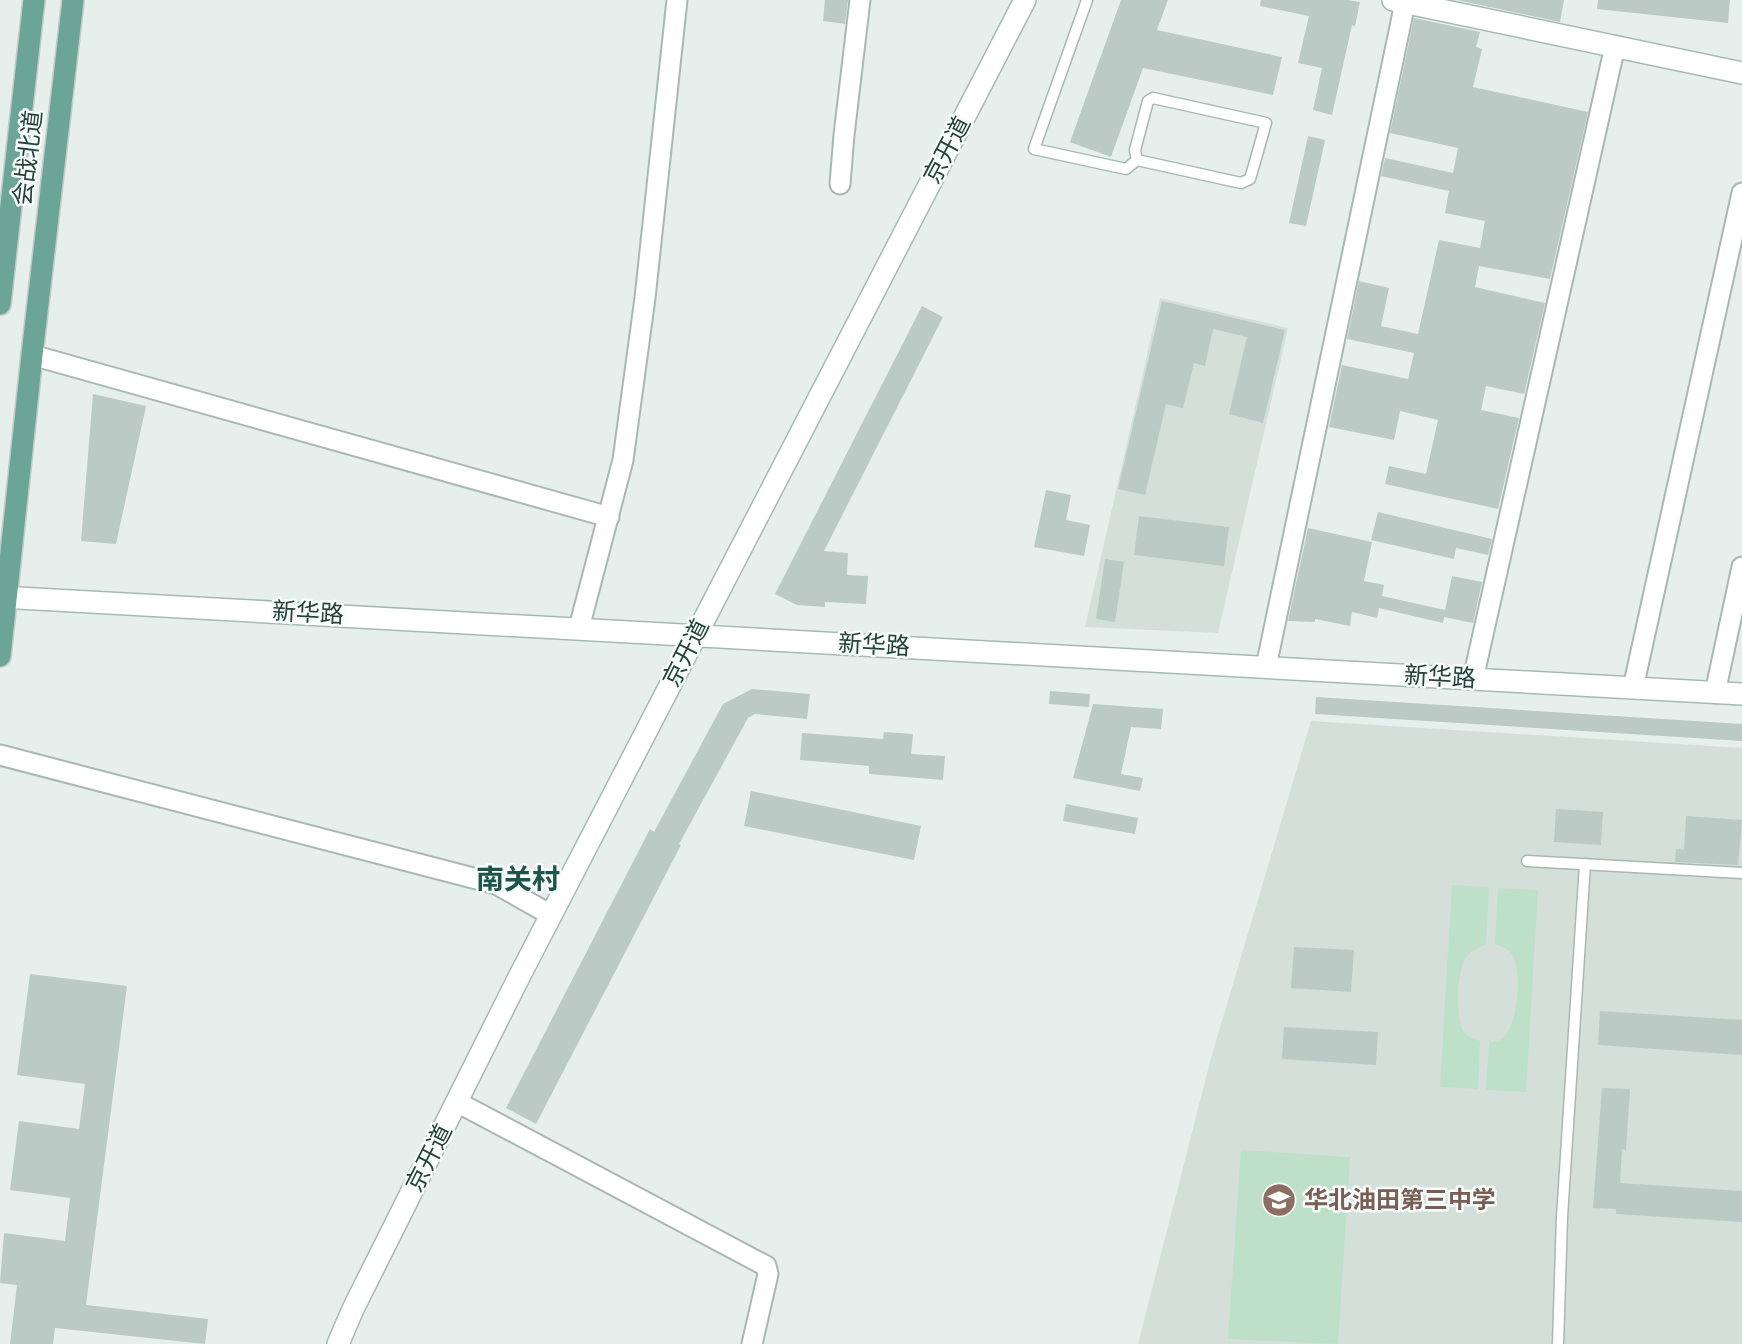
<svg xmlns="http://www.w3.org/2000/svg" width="1742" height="1344" font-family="Inter,'Noto Sans SC',sans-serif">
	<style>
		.built { fill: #d4dfda }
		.green { fill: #bfe0c8 }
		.building { fill: #bbcac4 }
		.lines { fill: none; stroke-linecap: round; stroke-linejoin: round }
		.lane-casing { stroke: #a8b8b2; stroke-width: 13 }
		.street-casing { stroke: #a8b8b2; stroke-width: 23 }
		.secondary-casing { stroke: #a4bbb3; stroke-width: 24 }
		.primary-casing { stroke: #c2cac8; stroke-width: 24 }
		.lane { stroke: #fff; stroke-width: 10 }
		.street { stroke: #fff; stroke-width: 19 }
		.secondary { stroke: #fff; stroke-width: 21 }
		.primary { stroke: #6aa596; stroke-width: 21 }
		.labels { text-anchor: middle; stroke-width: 5; stroke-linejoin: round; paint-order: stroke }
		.street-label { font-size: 24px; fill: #24423a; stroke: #f7fbf9 }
		.education-label { font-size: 24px; font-weight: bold; fill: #785e54; stroke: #f7fbf9; text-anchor: start }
		.quarter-label { font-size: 28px; font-weight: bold; fill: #1f5548; stroke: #f7fbf9 }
	</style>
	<rect width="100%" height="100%" fill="#e6efeb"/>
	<!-- built -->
	<g class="built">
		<polygon points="1160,298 1288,328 1218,633 1085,627"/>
		<polygon points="1311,721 1742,748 1742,1344 1138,1344 1211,1058"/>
	</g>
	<!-- green -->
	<g class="green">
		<path d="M1452,885L1489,887L1486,944C1480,948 1471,951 1467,956C1457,969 1454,1021 1465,1033C1469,1038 1475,1039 1480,1041L1478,1089L1440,1087Z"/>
		<path d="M1498,888L1538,890L1526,1092L1486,1090L1489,1043C1495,1041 1500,1041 1504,1037C1518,1023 1524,966 1510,952C1506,948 1500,946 1495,944Z"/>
		<polygon points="1241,1150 1350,1157 1338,1344 1228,1339"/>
	</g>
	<!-- building -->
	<g class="building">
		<polygon points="825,0 848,0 845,24 823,21"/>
		<polygon points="1121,0 1168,0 1157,30 1282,57 1273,95 1143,68 1111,157 1070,142"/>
		<polygon points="1261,0 1348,0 1360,2 1355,26 1352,25 1332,115 1313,110 1322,68 1298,63 1309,16 1260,6"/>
		<polygon points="1457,0 1564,0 1560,22"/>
		<polygon points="1598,0 1730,0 1728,23 1597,9"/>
		<polygon points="1414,18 1480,32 1476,47 1482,49 1473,87 1588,112 1550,279 1479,266 1475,287 1545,303 1524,394 1486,386 1481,410 1519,418 1498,509 1385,484 1389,466 1426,474 1438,420 1400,411 1394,440 1329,427 1342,365 1408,379 1414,353 1347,339 1359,281 1389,288 1381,326 1418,334 1439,240 1480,248 1485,221 1445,213 1449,191 1381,176 1385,158 1453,173 1458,148 1390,133"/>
		<polygon points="1308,136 1325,140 1306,226 1289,223"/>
		<polygon points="1162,301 1285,330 1263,423 1229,414 1247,337 1213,329 1205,366 1194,363 1183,408 1166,404 1145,495 1118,489"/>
		<polygon points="922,306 943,317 824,551 848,553 847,575 868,576 866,604 825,602 825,607 797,605 775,594"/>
		<polygon points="93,394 146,406 116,544 81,541"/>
		<polygon points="1046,490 1071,495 1066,520 1090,525 1084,556 1034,547"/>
		<polygon points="1378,512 1492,539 1488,555 1456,548 1454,559 1371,540"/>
		<polygon points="1139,516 1229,527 1224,566 1134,555"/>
		<polygon points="1308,528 1372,542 1364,581 1384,585 1382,596 1445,610 1452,576 1482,582 1473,623 1444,617 1443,623 1379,608 1377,618 1352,612 1350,626 1315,619 1315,622 1288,621"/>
		<polygon points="1105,559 1124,562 1115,622 1096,619"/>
		<polygon points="752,689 810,694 807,719 755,714 748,718 679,844 681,845 536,1124 506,1108 650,829 654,832 723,704"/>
		<polygon points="1050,691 1090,694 1089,707 1049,704"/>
		<polygon points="1316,697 1742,724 1742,741 1315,714"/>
		<polygon points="1093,704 1163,709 1161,729 1131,727 1121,774 1143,778 1140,791 1073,778"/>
		<polygon points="884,732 913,734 911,754 945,756 943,780 869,774 869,766 800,760 802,733 883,739"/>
		<polygon points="751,791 921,826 914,860 744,826"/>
		<polygon points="1066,804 1138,818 1135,834 1063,821"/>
		<polygon points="1556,809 1603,812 1601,845 1554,842"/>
		<polygon points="1686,816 1742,820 1738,865 1675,862 1676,849 1684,850"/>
		<polygon points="1294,947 1354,950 1351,992 1291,988"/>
		<polygon points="30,974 127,986 86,1305 208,1319 205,1344 55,1328 53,1344 10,1344 17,1285 0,1283 4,1233 65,1241 70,1198 10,1190 19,1121 79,1129 85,1084 17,1075"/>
		<polygon points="1600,1011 1742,1020 1742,1055 1598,1045"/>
		<polygon points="1284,1027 1378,1032 1376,1065 1282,1059"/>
		<polygon points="1602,1088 1630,1089 1626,1150 1622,1149 1620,1183 1742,1191 1742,1222 1616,1214 1616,1209 1593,1208"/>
	</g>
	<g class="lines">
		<!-- lane casing -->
		<g class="lane-casing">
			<g id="lane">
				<polyline points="1087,0 1034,149 1126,169 1137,160 1241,183 1250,179 1266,123 1153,98 1148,101 1135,150 1137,160"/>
				<polyline points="1527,861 1742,873"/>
				<polyline points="1558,1344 1562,1217 1585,864"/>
			</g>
		</g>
		<!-- street casing -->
		<g class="street-casing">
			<g id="street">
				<polyline points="840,184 844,135 860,0"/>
				<polyline points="32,355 609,517"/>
				<polyline points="579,628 623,460 645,298 677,0"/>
				<polyline points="1266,667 1405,3"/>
				<polyline points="1473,679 1615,46"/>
				<polyline points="1633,688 1742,193"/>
				<polyline points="1715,693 1742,567"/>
				<polyline points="0,755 496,884 551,915"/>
				<polyline points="457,1102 766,1266 768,1274 752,1344"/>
			</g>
		</g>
		<!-- secondary casing -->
		<g class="secondary-casing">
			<g id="secondary">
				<polyline points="1393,0 1742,73"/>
				<polyline points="0,597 1742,694"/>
				<polyline points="338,1344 353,1309 518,979 1025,0"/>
			</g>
		</g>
		<!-- primary casing -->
		<g class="primary-casing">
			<g id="primary">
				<polyline points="0,304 34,0"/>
				<polyline points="0,656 32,355 73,0"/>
			</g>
		</g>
		<!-- lane -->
		<use href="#lane" class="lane"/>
		<!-- street -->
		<use href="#street" class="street"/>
		<!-- secondary -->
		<use href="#secondary" class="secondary"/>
		<!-- primary -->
		<use href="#primary" class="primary"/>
	</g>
	<!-- icons -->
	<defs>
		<g id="school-disc" transform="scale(1.75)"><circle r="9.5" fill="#8d6e63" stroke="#f7fbf9"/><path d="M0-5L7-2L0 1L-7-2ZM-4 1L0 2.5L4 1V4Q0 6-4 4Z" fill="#fff"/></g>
	</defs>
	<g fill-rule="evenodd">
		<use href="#school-disc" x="1279" y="1200"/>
	</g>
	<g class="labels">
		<!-- street labels -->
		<g class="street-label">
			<text transform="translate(947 150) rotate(-62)" y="8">京开道</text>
			<text transform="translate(28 158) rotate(-83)" y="8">会战北道</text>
			<text transform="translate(308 613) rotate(3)" y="8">新华路</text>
			<text transform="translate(874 645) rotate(3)" y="8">新华路</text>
			<text transform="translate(686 653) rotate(-63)" y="8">京开道</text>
			<text transform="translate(1440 677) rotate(3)" y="8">新华路</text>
			<text transform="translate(429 1158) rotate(-63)" y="8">京开道</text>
		</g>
		<!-- education labels -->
		<g class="education-label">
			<text x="1304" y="1208">华北油田第三中学</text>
		</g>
		<!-- quarter labels -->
		<g class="quarter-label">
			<text x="518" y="889">南关村</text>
		</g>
	</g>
</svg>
